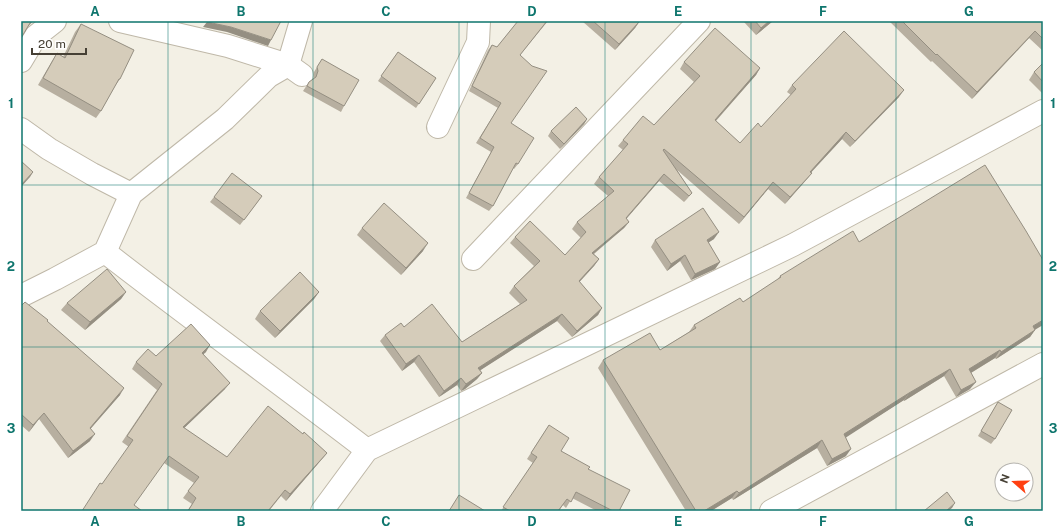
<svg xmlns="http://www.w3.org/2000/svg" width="1064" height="532" font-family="'Public Sans',sans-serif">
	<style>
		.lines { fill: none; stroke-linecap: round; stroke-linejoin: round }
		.minor-casing { stroke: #bfb8a8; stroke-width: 24 }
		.minor { stroke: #fff; stroke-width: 22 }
		.wall { fill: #b7afa0 }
		.shaded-wall { fill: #958f82 }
		.building { fill: #d5ccba; stroke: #958f82 }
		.grid { fill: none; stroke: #0f766e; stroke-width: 1; stroke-opacity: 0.55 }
		.neatline { fill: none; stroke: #0f766e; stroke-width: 1.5 }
		.grid-label { font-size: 13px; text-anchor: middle; font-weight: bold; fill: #0f766e }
	</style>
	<rect width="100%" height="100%" fill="#f3f0e5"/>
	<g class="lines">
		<!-- minor casing -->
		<g class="minor-casing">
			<g id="minor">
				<polyline points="120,21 228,46 288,65 302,75"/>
				<polyline points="21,61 36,36 55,21"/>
				<polyline points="438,127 478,42 479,21"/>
				<polyline points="21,129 49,149 92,174 131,194"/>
				<path d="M105,252C191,319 280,383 367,450"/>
				<polyline points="473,259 699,21"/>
				<polyline points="21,296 55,279 105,252 131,194 225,119 269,76 288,65 301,21"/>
				<polyline points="322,511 367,450 793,245 1043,111"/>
				<polyline points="771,511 1043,364"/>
			</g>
		</g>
		<!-- minor -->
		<use href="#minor" class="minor"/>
	</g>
	<!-- wall -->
	<g class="wall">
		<polygon points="518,21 548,21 520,55 511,123 518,164 514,169 513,168 493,206 489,211 466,198 491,152 476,143 498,108 469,91 488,50 492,45 497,47"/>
		<polygon points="582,21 638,21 639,22 635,28 615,50"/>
		<polygon points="743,21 773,21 756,35"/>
		<polygon points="889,21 1043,21 1043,51 1029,38 972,99 932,61 931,62"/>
		<polygon points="81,24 120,79 115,86 101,111 96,118 38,85 52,61 57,53 63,57 75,32"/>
		<polygon points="398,52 436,78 416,108 378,81"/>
		<polygon points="322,59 344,106 341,112 303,91 309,82 314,78 314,72"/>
		<polygon points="684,62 760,68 756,75 716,121 740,143 761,127 791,95 787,92 792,85 899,97 850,147 842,139 811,172 812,173 807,179 785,204 768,189 739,224 677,170 692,193 687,199 684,202 659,181 626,219 629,222 624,228 594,254 599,259 594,266 579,282 602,308 598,315 572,337 557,321 480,370 482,373 477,379 465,389 461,391 457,385 439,397 414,362 402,371 380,341 385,335 404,327 462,342 520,304 509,293 514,286 534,266 510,243 515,237 565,255 581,238 572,229 577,222 608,196 594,184 599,177 623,150 618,146 623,140 654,125 694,82 680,69"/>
		<polygon points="1043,63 1043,92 1042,93 1029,80 1034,72"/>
		<polygon points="587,119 584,124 560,149 548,136 551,131"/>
		<polygon points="262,196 240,225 210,202 214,197"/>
		<polygon points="362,228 423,251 401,275 357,235"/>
		<polygon points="714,239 708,242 720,262 715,269 691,280 680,261 667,271 651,247 655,240"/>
		<polygon points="859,242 1035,330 1030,337 996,359 995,358 971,373 970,389 956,397 944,376 904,401 904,400 845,437 846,456 827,466 817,448 733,500 732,498 711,511 686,511 598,368 603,360 660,350 689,332 694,325 743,302 777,280 780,276"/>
		<polygon points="126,292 121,299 85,330 61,310 67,303"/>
		<polygon points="319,292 314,299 275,338 255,319 260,311"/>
		<polygon points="21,306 47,321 120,395 91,428 90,441 68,458 39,419 29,432 21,425"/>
		<polygon points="206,352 203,354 225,389 184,428 227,457 327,453 322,459 286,501 281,496 269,511 187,511 192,504 183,498 194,483 164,463 102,484 129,447 122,442 157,390 132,369 136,362 156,356"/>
		<polygon points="998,402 995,439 991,444 978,436"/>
		<polygon points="549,425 561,451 588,469 619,511 597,511 572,498 566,508 563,505 559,511 501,511 533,463 527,459"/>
	</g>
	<!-- shaded-wall -->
	<g class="shaded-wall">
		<polygon points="32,21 33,21 25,30 30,23"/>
		<polygon points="769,21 773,21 756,35 761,28"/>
		<polygon points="207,22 231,27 271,40 268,46 227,32 203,27"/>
		<polygon points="639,22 635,28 615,50 619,44"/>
		<polygon points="1035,31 1029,38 972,99 977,92"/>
		<polygon points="760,68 756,75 710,127 715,120"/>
		<polygon points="904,90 899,97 850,147 855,141"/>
		<polygon points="587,119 584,124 560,149 564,144"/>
		<polygon points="846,132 842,139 806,178 810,172"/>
		<polygon points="33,172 30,177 21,187 21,185"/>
		<polygon points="812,173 807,179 785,204 790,197"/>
		<polygon points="664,174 659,181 621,225 626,218"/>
		<polygon points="773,182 768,189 739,224 744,217"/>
		<polygon points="629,222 624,228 587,259 592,253"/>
		<polygon points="719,232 714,239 702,247 707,240"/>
		<polygon points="428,243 423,251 401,275 406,268"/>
		<polygon points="685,255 680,261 667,271 671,264"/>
		<polygon points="599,259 594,266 574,288 579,281"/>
		<polygon points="720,262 715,269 691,280 695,274"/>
		<polygon points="126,292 121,299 85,330 90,322"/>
		<polygon points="319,292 314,299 275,338 280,331"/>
		<polygon points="602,308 598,315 572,337 577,331"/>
		<polygon points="562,314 557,321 473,375 478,368"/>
		<polygon points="1043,320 1043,325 1028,334 1033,326"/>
		<polygon points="1035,330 1030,337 996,359 1001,352"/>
		<polygon points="210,345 206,352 197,360 202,353"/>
		<polygon points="1000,350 995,358 964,377 969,369"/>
		<polygon points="419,355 414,362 402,371 406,364"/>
		<polygon points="950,369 944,376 904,401 909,393"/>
		<polygon points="482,373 477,379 465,389 461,391 466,384"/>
		<polygon points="461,378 457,385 439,397 444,391"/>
		<polygon points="976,382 970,389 956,397 961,390"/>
		<polygon points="230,383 225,389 178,434 183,427"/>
		<polygon points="124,388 120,395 86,434 90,428"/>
		<polygon points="909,393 904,400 839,442 844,434"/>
		<polygon points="44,413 39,419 29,432 33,425"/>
		<polygon points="95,434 90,441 68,458 73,451"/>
		<polygon points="822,440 817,448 733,500 739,493"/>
		<polygon points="851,449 846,456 827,466 832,459"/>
		<polygon points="327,453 322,459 286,501 290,494"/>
		<polygon points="737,491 732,498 711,511 704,511"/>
		<polygon points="955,503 952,508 948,511 946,511"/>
	</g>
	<!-- building -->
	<g class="building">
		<polygon points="21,21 32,21 30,23 21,38"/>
		<polygon points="208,21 281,21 271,40 231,27 207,22"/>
		<polygon points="518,21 547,21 520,55 532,66 547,71 511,123 534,138 518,164 516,163 493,206 469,193 494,147 480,138 501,103 472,86 492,45 497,47"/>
		<polygon points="593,21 638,21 639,22 619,44"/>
		<polygon points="755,21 769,21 761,28"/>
		<polygon points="902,21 1043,21 1043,39 1035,31 977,92 937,54 936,55"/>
		<polygon points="81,24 134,50 120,79 119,79 101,111 43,78 57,53 65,58"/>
		<polygon points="715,28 760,68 715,120 740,143 758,123 761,127 796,89 792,85 844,31 904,90 855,141 846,132 810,172 812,173 790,197 773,182 744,217 664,149 663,150 692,193 689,196 664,174 626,218 629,222 592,253 599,259 579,281 602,308 577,331 562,314 478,368 482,373 469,382 466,384 461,378 444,391 419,355 406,364 385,335 401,323 404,327 432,304 462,342 527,300 514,286 540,261 515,237 530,221 565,255 586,232 577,222 614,191 599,177 628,144 623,140 643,116 654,125 700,76 684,62"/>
		<polygon points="398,52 436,78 419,104 381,76"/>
		<polygon points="322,59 359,80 344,106 307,86 309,82 316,77 318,71 317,67"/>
		<polygon points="1043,63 1043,82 1034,72"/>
		<polygon points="576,107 587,119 564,144 551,131"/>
		<polygon points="21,161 33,172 21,185"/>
		<polygon points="985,165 1026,231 1043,260 1043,320 1033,326 1035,330 1001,352 1000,350 969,369 976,382 961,390 950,369 909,393 844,434 851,449 832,459 822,440 739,493 737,491 704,511 696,511 603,360 650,333 660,350 696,328 694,325 740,298 743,302 781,277 780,276 853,231 859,242"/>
		<polygon points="232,173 262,196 244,220 214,197"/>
		<polygon points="384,203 428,243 406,268 362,228"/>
		<polygon points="703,208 719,232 707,240 720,262 695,274 685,255 671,264 655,240"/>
		<polygon points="107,269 126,292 90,322 67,303"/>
		<polygon points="300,272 319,292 280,331 260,311"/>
		<polygon points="25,302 48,320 47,321 124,388 90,428 95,434 73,451 44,413 33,425 21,414 21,306"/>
		<polygon points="191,324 210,345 202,353 230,383 183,427 227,457 268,406 303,434 304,432 327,453 290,494 285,490 268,511 188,511 196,498 188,491 199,477 169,456 134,505 142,511 82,511 100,483 102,484 133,440 127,436 162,384 136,362 148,349 156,356"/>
		<polygon points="998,402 1012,410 995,439 981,431"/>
		<polygon points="549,425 569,438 561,451 590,467 588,469 630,490 619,511 613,511 576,492 571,502 567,499 558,511 510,511 503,507 537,457 531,453"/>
		<polygon points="947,492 955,503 946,511 924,511"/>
		<polygon points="459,495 485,511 449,511"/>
	</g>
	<!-- grid -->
	<path class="grid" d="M168,21V511M313,21V511M459,21V511M605,21V511M751,21V511M896,21V511M21,185H1043M21,347H1043"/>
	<!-- border -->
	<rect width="1064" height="532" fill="none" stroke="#ffffff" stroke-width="44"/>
	<!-- north arrow -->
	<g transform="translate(1014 482) rotate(290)"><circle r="19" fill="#ffffff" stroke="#b5b3ae"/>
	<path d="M0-3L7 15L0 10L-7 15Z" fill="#ff4011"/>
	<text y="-6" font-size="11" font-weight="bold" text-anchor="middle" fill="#464035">N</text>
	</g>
	<!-- scale -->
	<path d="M32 48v6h54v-6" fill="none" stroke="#464035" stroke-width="2"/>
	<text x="38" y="48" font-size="12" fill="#464035" stroke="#ffffff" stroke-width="3" paint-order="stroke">20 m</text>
	<rect x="22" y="22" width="1020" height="488" class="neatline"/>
	<g class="grid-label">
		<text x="95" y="16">A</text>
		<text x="241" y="16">B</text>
		<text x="386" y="16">C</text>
		<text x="532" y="16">D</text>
		<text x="678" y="16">E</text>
		<text x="823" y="16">F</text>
		<text x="969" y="16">G</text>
		<text x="11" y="108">1</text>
		<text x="1053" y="108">1</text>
		<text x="11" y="271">2</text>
		<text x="1053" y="271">2</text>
		<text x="11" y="433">3</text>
		<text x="1053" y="433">3</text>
		<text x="95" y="526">A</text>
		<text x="241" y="526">B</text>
		<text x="386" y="526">C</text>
		<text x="532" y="526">D</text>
		<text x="678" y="526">E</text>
		<text x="823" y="526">F</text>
		<text x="969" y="526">G</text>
	</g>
</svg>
